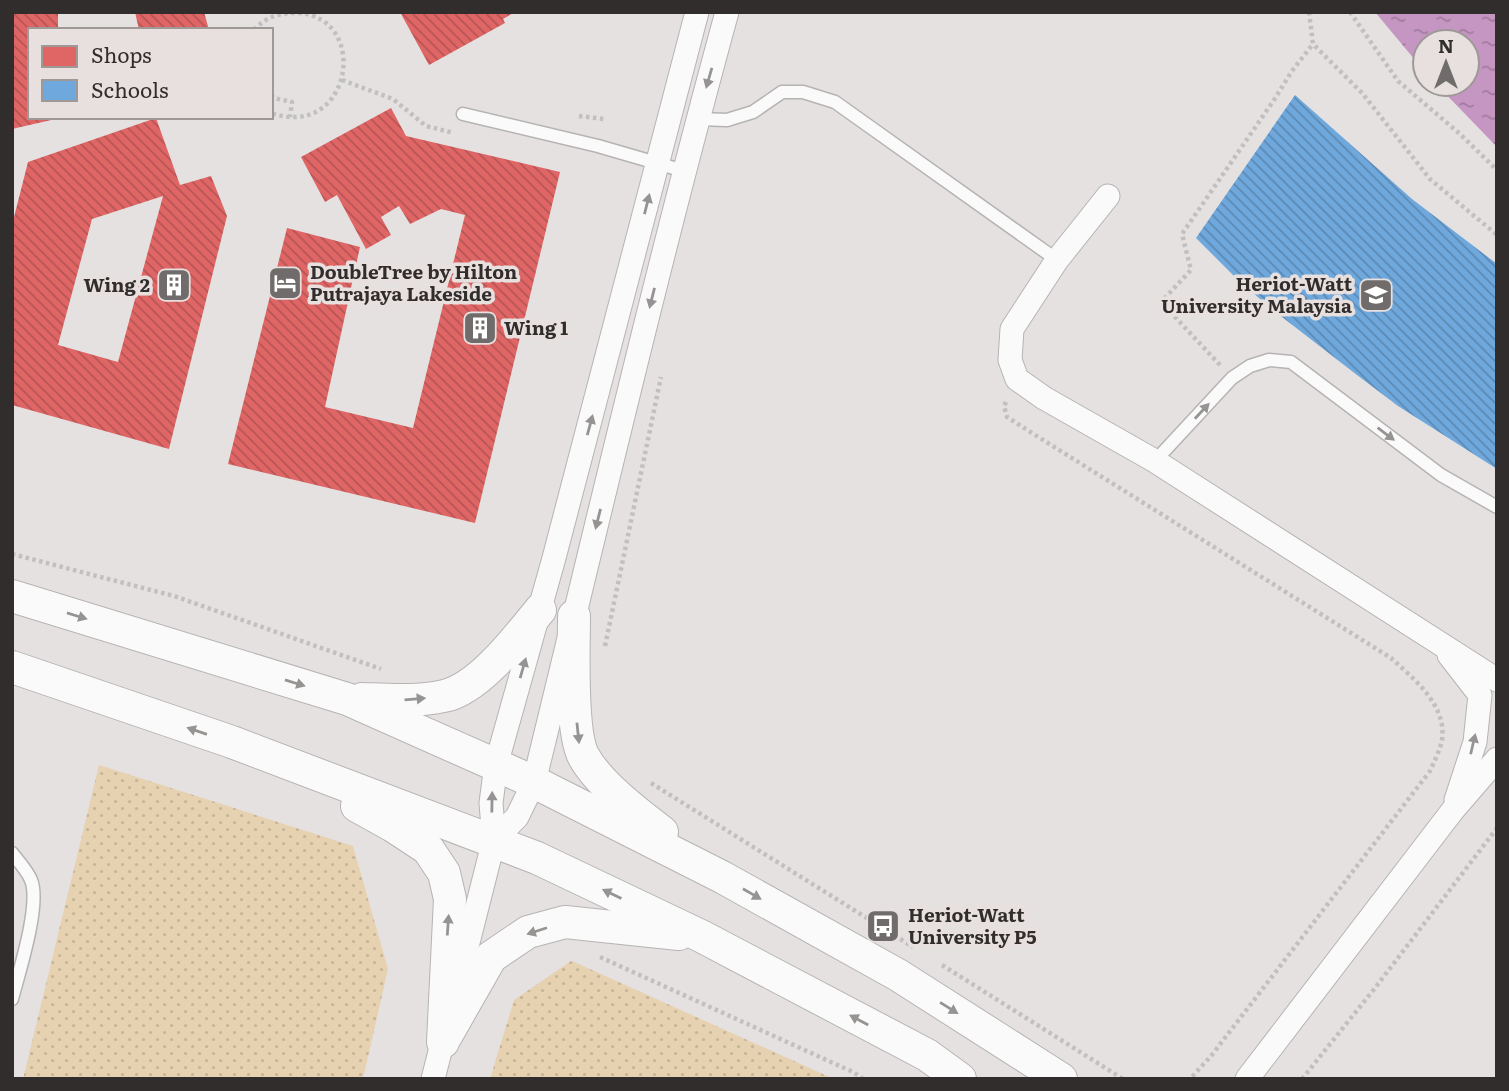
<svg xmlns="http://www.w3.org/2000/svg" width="1509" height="1091" font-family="Literata,serif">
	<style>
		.grass { fill: url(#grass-dots) }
		.water { fill: url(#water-ripples) }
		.shops { fill: url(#shops-back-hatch); fill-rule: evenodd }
		.schools { fill: url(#schools-back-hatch) }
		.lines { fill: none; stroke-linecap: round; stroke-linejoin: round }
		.lane-casing { stroke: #b6b3b3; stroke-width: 15 }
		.street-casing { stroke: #b6b3b3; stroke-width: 25 }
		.secondary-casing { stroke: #b6b3b3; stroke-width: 34 }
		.path { stroke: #c1c0c0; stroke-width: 4.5; stroke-dasharray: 3.5 3.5; stroke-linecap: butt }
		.lane { stroke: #fbfafa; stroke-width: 12 }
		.street { stroke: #fbfafa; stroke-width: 23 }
		.secondary { stroke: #fbfafa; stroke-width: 32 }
		.oneway { fill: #969493 }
		.labels { text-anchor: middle; stroke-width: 7; stroke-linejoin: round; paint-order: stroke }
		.poi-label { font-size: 19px; font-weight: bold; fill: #302d2c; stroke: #e7e0df; text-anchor: start }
	</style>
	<defs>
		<pattern id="grass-dots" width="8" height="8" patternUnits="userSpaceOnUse" patternTransform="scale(1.75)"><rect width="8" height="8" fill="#e6d2b0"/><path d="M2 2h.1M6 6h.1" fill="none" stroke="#c6b598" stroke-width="1.8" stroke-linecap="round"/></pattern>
		<pattern id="water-ripples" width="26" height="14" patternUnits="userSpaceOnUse" patternTransform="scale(1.75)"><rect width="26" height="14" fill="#c596c2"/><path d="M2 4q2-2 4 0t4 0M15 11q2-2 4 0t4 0" fill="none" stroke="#a07b9e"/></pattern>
		<pattern id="shops-back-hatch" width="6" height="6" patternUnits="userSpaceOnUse" patternTransform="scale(1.75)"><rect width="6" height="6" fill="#e06666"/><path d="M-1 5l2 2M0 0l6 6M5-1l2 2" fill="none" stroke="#b65454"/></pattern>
		<pattern id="schools-back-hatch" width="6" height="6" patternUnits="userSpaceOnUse" patternTransform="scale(1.75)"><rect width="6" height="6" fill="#6fa8dc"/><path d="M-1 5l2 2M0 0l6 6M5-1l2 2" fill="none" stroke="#5c89b3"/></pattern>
	</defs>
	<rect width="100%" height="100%" fill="#e5e1e1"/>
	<!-- grass -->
	<g class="grass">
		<polygon points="99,765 353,846 388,969 363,1079 23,1079"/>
		<polygon points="571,961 572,961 834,1079 490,1079 514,1000"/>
	</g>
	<!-- water -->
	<polygon class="water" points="1375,12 1497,12 1497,147 1436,84 1467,84 1467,42 1425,42 1425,72"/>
	<!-- shops -->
	<g class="shops">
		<polygon points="12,12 58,12 58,30 30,30 30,117 60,118 12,129"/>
		<polygon points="135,12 204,12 209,30 139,30"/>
		<polygon points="400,12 515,12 503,19 505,23 429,65"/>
		<polygon points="391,108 406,136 560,172 475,523 228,464 287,228 360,247 325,407 413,428 465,215 441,209 410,224 399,206 381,217 391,235 366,249 337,195 325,202 301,157"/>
		<path d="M156,118L180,185L211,176L227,216L169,449L12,405V225L28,162ZM163,196L118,362L58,345L92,219Z"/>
	</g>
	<!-- schools -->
	<polygon class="schools" points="1295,95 1412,199 1497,264 1497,469 1398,406 1357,375 1273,310 1238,280 1196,238"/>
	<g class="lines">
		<!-- lane casing -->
		<g class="lane-casing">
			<g id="lane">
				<polyline points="463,114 598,146 684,171"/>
				<polyline points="698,119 727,120 753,112 782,92 803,92 835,102 1057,260"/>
				<polyline points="1155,461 1232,378 1250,366 1269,360 1291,362 1441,475 1497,507"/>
				<path d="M12,853C18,861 27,870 31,880C41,904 19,972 12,999"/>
			</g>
		</g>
		<!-- street casing -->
		<g class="street-casing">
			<g id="street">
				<polyline points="1108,196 1057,260 1012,329 1010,360 1017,379 1044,398 1155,461 1497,680"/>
				<polyline points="1449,655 1480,695 1475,742 1456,800"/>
				<path d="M494,840L517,817L534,782C597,525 657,267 727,12"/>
				<polyline points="455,994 494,840 491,803 496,765 554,558 697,12"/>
				<polyline points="433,1079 446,1028"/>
				<polyline points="1247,1079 1453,810 1497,759"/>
			</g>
		</g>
		<!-- secondary casing -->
		<g class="secondary-casing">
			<g id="secondary">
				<polyline points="12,596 347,699 534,782 722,877 898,975 1061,1079"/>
				<path d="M574,616C574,647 570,733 584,757C599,784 637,813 662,832"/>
				<polyline points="12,667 232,742 537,858 701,936 927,1055 960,1079"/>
				<path d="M362,699C389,700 417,702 444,696C479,689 518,637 540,610"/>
				<polyline points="357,806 393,826 428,849 444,873 450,899 443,1042"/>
				<polyline points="446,1036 491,957 528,932 565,922 679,934"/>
			</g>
		</g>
		<!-- path -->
		<g class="path">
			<polyline points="1309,12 1313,44 1362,93 1430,179 1497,235"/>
			<polyline points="1350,12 1398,81 1460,134 1497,170"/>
			<path d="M254,30C266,17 280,12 298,13C371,17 352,141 271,113"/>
			<polyline points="271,40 272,40"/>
			<polyline points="342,80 393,99 426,126 454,133"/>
			<polyline points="271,95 274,98 292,102 290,117"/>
			<polyline points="579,116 604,119"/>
			<polyline points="1220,365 1161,302 1191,270 1182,234 1274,100 1292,71 1313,44"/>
			<path d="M1006,402L1004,406L1007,417L1032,433L1391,658C1414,679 1447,705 1442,740C1440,750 1434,762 1430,771L1211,1056L1190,1079"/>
			<polyline points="12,554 174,596 381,669"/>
			<polyline points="605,646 661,377"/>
			<polyline points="651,783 913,947"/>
			<polyline points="600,957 853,1072 863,1079"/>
			<polyline points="942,965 1123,1079"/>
			<polyline points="1302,1079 1375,988 1497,828"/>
		</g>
		<!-- lane -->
		<use href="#lane" class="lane"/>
		<!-- street -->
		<use href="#street" class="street"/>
		<!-- secondary -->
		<use href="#secondary" class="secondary"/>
	</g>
	<!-- one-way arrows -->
	<defs><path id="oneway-solid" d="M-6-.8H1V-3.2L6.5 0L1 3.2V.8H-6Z" transform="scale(1.75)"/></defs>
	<g class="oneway">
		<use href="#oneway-solid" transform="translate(709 78) rotate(106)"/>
		<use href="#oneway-solid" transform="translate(647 204) rotate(-76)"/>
		<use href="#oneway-solid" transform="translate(652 298) rotate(104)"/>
		<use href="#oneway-solid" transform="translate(1202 411) rotate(-47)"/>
		<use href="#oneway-solid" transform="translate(590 425) rotate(-75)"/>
		<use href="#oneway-solid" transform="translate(1386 434) rotate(37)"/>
		<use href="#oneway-solid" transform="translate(598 519) rotate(104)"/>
		<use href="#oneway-solid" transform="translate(77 616) rotate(17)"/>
		<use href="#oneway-solid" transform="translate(523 668) rotate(-74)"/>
		<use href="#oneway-solid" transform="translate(295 683) rotate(17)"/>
		<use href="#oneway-solid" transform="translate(415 699) rotate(-5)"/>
		<use href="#oneway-solid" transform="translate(197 731) rotate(-161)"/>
		<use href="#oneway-solid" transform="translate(578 733) rotate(84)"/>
		<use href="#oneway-solid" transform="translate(1473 744) rotate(-77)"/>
		<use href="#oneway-solid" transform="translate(492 802) rotate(-89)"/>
		<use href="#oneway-solid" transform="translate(612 894) rotate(-154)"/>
		<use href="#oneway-solid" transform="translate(752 894) rotate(30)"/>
		<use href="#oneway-solid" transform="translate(448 925) rotate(-86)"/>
		<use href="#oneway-solid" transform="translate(537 931) rotate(162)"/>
		<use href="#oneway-solid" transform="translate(949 1008) rotate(32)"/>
		<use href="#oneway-solid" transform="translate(859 1020) rotate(-152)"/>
	</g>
	<!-- icons -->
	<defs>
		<g id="hotel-square" transform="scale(1.75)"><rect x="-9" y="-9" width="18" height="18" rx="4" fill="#6f6c6b" stroke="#e7e0df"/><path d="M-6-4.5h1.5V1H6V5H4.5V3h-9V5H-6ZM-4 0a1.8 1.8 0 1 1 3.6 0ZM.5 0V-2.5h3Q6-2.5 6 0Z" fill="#fff"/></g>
		<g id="building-square" transform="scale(1.75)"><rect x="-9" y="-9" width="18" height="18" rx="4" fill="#6f6c6b" stroke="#e7e0df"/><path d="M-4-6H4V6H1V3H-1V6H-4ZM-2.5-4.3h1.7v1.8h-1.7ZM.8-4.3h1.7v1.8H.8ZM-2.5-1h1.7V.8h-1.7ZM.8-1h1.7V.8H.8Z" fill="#fff"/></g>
		<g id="university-square" transform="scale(1.75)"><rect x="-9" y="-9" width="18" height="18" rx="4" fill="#6f6c6b" stroke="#e7e0df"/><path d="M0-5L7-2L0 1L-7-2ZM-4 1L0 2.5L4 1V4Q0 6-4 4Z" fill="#fff"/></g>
		<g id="bus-square" transform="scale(1.75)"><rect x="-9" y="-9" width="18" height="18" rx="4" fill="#6f6c6b" stroke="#e7e0df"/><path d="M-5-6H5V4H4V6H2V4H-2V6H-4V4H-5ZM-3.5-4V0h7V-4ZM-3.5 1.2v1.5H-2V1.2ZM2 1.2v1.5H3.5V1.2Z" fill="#fff"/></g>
	</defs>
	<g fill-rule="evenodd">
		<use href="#hotel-square" x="285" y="283"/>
		<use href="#building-square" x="174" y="285"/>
		<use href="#university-square" x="1376" y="295"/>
		<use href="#building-square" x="480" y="328"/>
		<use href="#bus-square" x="883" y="926"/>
	</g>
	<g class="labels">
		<!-- poi labels -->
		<g class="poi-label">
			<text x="310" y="279">DoubleTree by Hilton<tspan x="310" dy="22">Putrajaya Lakeside</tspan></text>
			<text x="1352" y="291" text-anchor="end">Heriot-Watt<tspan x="1352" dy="22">University Malaysia</tspan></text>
			<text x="150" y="292" text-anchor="end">Wing 2</text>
			<text x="504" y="335">Wing 1</text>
			<text x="908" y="922">Heriot-Watt<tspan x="908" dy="22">University P5</tspan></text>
		</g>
	</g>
	<!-- border -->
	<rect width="1509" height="1091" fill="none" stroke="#302d2c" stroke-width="28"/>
	<!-- legend -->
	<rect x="28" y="28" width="245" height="91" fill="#e7e0df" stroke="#9e9897" stroke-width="2"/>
	<rect x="42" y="46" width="35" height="21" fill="#e06666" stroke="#9e9897" stroke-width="2"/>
	<text x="91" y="63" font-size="21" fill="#302d2c">Shops</text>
	<rect x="42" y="80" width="35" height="21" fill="#6fa8dc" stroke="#9e9897" stroke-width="2"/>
	<text x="91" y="98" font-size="21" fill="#302d2c">Schools</text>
	<!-- north arrow -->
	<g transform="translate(1446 63)"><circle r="33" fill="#e7e0df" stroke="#9e9897" stroke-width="2"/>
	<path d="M0-5L12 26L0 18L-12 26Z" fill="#6f6c6b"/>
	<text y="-10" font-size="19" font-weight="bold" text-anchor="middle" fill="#302d2c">N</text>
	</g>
</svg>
